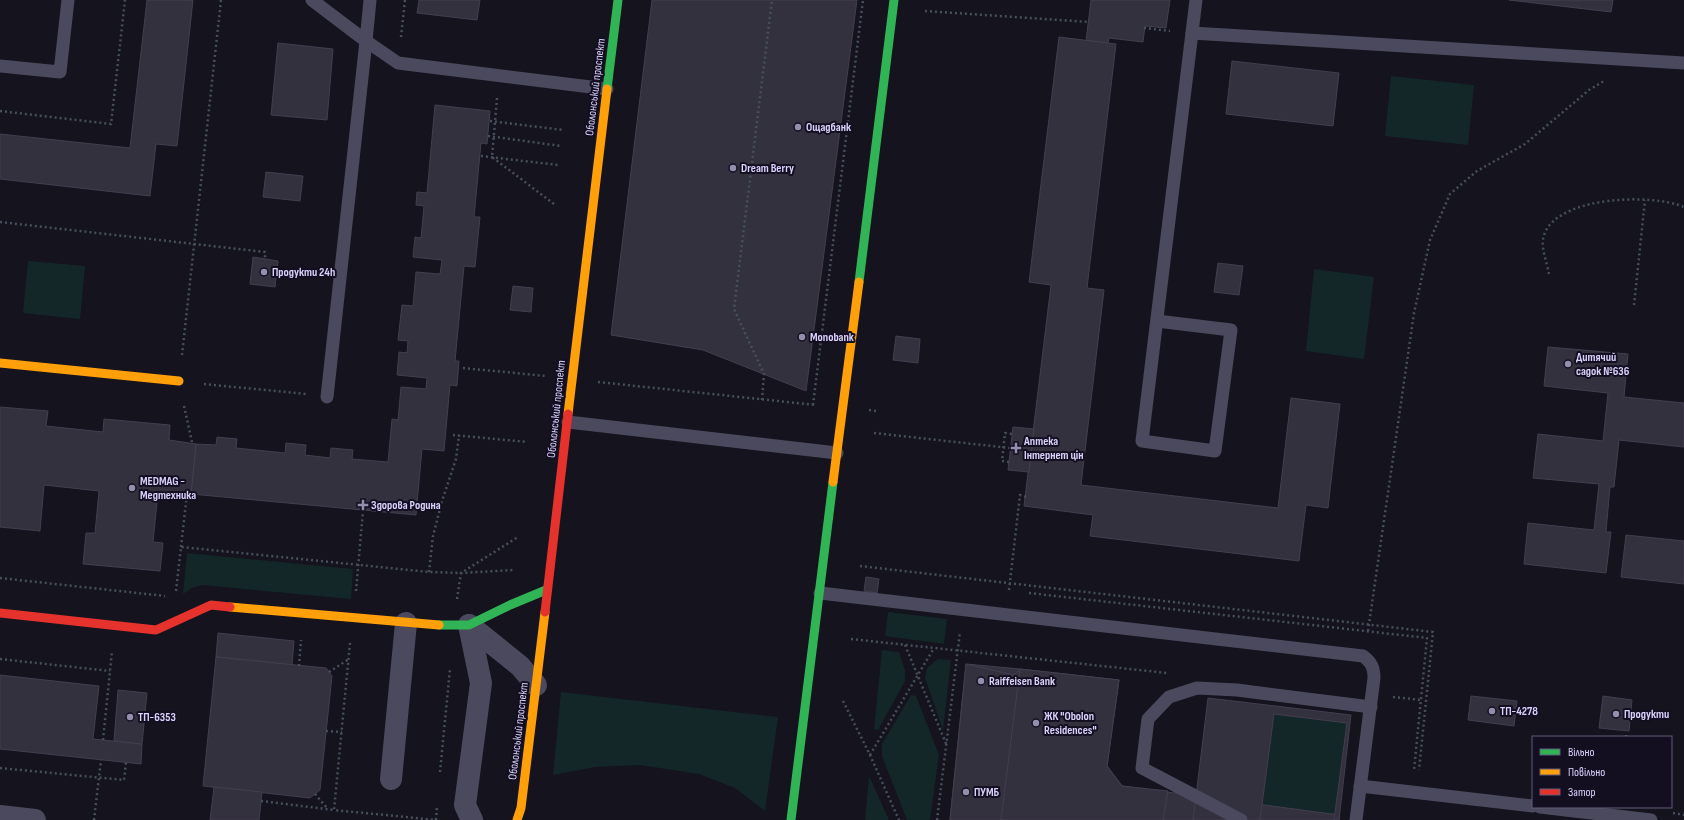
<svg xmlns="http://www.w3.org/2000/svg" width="1684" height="820" font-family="'Sofia Sans Condensed',sans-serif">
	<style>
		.green { fill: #132729 }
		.building { fill: #34313f; stroke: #433e50 }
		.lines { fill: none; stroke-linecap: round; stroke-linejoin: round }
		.path { stroke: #46505d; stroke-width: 2.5; stroke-dasharray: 2 3; stroke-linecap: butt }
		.lane { stroke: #4b495d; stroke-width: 13 }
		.street { stroke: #4b495d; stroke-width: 22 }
		.fast { stroke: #30b455; stroke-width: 9 }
		.slow { stroke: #ff9f0a; stroke-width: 9 }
		.jam { stroke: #e5322d; stroke-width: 9 }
		.poi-dot { fill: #958fae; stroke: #130f21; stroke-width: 1.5 }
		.labels { text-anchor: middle; stroke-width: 4; stroke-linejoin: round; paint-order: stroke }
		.street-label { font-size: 12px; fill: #dad2fc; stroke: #130f21 }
		.poi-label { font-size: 12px; font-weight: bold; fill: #dad2fc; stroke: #130f21; text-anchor: start }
	</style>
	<rect width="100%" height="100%" fill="#15131d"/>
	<!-- green -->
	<g class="green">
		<polygon points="1391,76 1474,85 1468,145 1385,136"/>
		<polygon points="28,261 85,266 80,319 23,313"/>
		<polygon points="1314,269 1374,277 1364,359 1306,351"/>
		<polygon points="187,553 353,569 351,599 202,585 192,588 183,594"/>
		<polygon points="888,612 947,619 944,644 885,636"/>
		<polygon points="882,650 899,652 905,670 905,681 878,730 874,729"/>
		<polygon points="938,659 951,660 943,730 925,678 927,668"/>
		<polygon points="561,692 778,717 765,811 735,788 699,774 640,765 595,767 553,775"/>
		<polygon points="911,695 916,696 939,755 930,820 907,820 882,756 882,744"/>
		<polygon points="1274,714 1347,723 1334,820 1260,820"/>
		<polygon points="869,776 889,820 865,820"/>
	</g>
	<!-- building -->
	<g class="building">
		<polygon points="147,0 193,0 177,146 156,144 150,196 0,179 0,134 130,148"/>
		<polygon points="419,0 480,0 477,20 417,13"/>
		<polygon points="652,0 857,0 806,391 703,350 611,335"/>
		<polygon points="1091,0 1170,0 1166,28 1145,26 1143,42 1109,38 1108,43 1086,41"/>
		<polygon points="1509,0 1613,0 1611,12"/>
		<polygon points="1059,37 1116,44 1087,288 1104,290 1081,485 1278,508 1291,398 1340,404 1328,508 1306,505 1299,561 1090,536 1093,515 1024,506 1051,285 1029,282"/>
		<polygon points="278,43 333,49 327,120 271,115"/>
		<polygon points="1232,61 1339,73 1333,126 1226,114"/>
		<polygon points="435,105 490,111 487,144 481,143 474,217 480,217 475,267 464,266 455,361 459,361 457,386 450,385 444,451 422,449 416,515 191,494 196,444 216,445 217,437 237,439 236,448 285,453 286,443 306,445 305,455 330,458 331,448 353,450 352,459 388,462 392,419 398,420 401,387 426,389 427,378 397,375 399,352 407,353 408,341 398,340 402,305 413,306 416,272 440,274 442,260 413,257 415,237 421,238 424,206 416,205 417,192 427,193"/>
		<polygon points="266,172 303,176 300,201 263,197"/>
		<polygon points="253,257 278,261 275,287 250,284"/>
		<polygon points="1218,263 1243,266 1239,295 1214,292"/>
		<polygon points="513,286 533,288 531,312 510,310"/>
		<polygon points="896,336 920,339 918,363 893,360"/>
		<polygon points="1548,347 1628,354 1624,397 1684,403 1684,447 1619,440 1614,487 1610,487 1606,532 1611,532 1606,573 1524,564 1528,523 1594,530 1599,484 1533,478 1538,434 1603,441 1608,393 1544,386"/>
		<polygon points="0,407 48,411 46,426 103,432 104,419 170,425 169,440 196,444 191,494 158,492 153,542 163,543 160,571 83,564 86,533 95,533 99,491 44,485 40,531 0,527"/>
		<polygon points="1013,427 1034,429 1029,472 1008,470"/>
		<polygon points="1626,535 1684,541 1684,584 1621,577"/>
		<polygon points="866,577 879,579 877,593 864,591"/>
		<polygon points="218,633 294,641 292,665 216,657"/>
		<polygon points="216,657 326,668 332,676 320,790 310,798 203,786"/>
		<polygon points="966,664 1020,669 1001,820 950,820"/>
		<polygon points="966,664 1014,675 1020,669 1119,680 1107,766 1122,786 1339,815 1339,820 950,820"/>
		<polygon points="1020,669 1119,680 1107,766 1122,786 1168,791 1163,820 1001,820"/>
		<polygon points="0,675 99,686 93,739 142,744 141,764 0,749"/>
		<polygon points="118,690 147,693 142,744 114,741"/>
		<polygon points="1471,696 1517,701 1514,726 1468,720"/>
		<polygon points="1603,696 1632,700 1629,731 1599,728"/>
		<polygon points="1208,698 1351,715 1339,820 1334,820 1347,723 1274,714 1260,820 1193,820"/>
		<polygon points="214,787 262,792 259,820 210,820"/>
	</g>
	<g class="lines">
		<!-- path -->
		<g class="path">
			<polyline points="925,11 1089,22"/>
			<polyline points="1144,28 1170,31"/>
			<polyline points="401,37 405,0"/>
			<polyline points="497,98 492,157 554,204"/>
			<polyline points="0,111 111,124 125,0"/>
			<polyline points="490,121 563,130"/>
			<polyline points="488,136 561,146"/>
			<polyline points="481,156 558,165"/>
			<polyline points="0,222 265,252 265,259"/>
			<path d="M1549,274C1547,262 1540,247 1544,235C1557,196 1652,193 1684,207"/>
			<polyline points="1634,305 1645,200"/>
			<polyline points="182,355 221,0"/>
			<polyline points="463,368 546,376"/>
			<polyline points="598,382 816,405"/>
			<polyline points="204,384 306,394"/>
			<polyline points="762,400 764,374 734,309 772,0"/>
			<polyline points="813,405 863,0"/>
			<polyline points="184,406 192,442"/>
			<polyline points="869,410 876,411"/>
			<polyline points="874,433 1010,448"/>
			<polyline points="453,435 527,442"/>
			<polyline points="1009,462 1002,461 1005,433 1012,434"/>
			<polyline points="181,547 187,494"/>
			<polyline points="860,566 1433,632 1419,770"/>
			<polyline points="429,572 433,536 442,501 456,459 459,435"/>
			<polyline points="0,578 165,596"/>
			<polyline points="1009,590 1020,495 1026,497"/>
			<polyline points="176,591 181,547 429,572 461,573 513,570"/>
			<polyline points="356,591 363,511"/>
			<polyline points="1029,593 1427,638 1414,770"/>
			<polyline points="457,599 461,573 518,537"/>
			<polyline points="1368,631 1414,313 1430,240 1450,194 1477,171 1525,144 1589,90 1604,81"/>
			<polyline points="851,639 1167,673"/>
			<polyline points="350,643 334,810 436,820"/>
			<polyline points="905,645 947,746"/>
			<polyline points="0,659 110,671"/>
			<polyline points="299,666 301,640"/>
			<polyline points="329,672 349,659"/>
			<polyline points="1393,697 1421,700"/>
			<polyline points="843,701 870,755 899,820"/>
			<polyline points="326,731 342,732"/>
			<polyline points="1626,737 1626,735"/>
			<polyline points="103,740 112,651"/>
			<polyline points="870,755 934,648"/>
			<polyline points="0,768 124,780 126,762"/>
			<polyline points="440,772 450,669"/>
			<polyline points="315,794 327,808"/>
			<polyline points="261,801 334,810"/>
			<polyline points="1673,813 1684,815"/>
			<polyline points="94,820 101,760"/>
			<polyline points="436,820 437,807"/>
			<polyline points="937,820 960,632"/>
		</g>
		<!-- lane -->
		<g class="lane">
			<polyline points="312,0 366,41"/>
			<polyline points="1192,33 1684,63"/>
			<polyline points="366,41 370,0"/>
			<polyline points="0,66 60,72 68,0"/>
			<polyline points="1157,321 1231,330 1215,451 1142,441 1196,0"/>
			<polyline points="327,397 366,41 398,63 607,89"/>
			<polyline points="568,422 837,453"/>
			<path d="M820,593L1363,656C1371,662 1374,667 1374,678L1356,820"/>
			<polyline points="1360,786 1533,806"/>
			<polyline points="1540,807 1651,820"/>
			<polyline points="1241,820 1142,768 1148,719 1169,697 1197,688 1237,690 1371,707"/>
		</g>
		<!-- street -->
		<g class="street">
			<polyline points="469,625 481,683 465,805 472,820"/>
			<polyline points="469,625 520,666 536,685"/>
			<polyline points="391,779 406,623"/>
			<polyline points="0,816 35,820"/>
		</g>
		<!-- fast -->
		<g class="fast">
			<polyline points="607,89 618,0"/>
			<polyline points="859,282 894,0"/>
			<polyline points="439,625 469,625 510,605 546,590"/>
			<polyline points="791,820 833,482"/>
		</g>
		<!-- slow -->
		<g class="slow">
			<polyline points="0,363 179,381"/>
			<polyline points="568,414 607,89"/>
			<polyline points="833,482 859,282"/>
			<polyline points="230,607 439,625"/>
			<polyline points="517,820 521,808 545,612"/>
		</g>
		<!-- jam -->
		<g class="jam">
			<polyline points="545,612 568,414"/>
			<polyline points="0,613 156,630 211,605 230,607"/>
		</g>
	</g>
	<!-- markers -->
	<g class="poi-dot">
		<circle cx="798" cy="127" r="4"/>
		<circle cx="733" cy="168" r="4"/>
		<circle cx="264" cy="272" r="4"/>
		<circle cx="802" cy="337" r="4"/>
		<circle cx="1568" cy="364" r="4"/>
		<path d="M1014 442h4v4h4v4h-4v4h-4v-4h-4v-4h4z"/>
		<circle cx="132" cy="488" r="4"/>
		<path d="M361 499h4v4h4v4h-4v4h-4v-4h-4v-4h4z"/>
		<circle cx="981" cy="681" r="4"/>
		<circle cx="1492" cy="711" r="4"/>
		<circle cx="1616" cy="714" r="4"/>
		<circle cx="130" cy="717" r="4"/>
		<circle cx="1036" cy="723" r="4"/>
		<circle cx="966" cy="792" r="4"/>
	</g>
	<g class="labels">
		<!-- street labels -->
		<g class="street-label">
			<text transform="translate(595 87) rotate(-83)" y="4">Оболонський проспект</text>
			<text transform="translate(556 409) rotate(-84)" y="4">Оболонський проспект</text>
			<text transform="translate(518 731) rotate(-83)" y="4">Оболонський проспект</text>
		</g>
		<!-- poi labels -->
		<g class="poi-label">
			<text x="806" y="131">Ощадбанк</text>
			<text x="741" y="172">Dream Berry</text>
			<text x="272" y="276">Продукти 24h</text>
			<text x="810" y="341">Monobank</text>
			<text x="1576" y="361">Дитячий<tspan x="1576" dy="14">садок №636</tspan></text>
			<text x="1024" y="445">Аптека<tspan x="1024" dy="14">Інтернет цін</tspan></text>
			<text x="140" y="485">MEDMAG -<tspan x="140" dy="14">Медтехника</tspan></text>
			<text x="371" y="509">Здорова Родина</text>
			<text x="989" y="685">Raiffeisen Bank</text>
			<text x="1500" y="715">ТП-4278</text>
			<text x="1624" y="718">Продукти</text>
			<text x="1044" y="720">ЖК "Obolon<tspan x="1044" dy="14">Residences"</tspan></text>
			<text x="138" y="721">ТП-6353</text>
			<text x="974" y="796">ПУМБ</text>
		</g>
	</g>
	<!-- legend -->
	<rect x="1532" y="736" width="140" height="72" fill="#130f21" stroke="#635d79"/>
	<rect x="1540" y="749" width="20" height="6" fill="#30b455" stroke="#635d79"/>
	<text x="1568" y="756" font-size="12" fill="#dad2fc">Вільно</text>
	<rect x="1540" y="769" width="20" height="6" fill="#ff9f0a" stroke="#635d79"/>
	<text x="1568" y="776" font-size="12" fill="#dad2fc">Повільно</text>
	<rect x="1540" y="789" width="20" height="6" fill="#e5322d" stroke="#635d79"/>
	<text x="1568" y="796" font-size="12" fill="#dad2fc">Затор</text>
</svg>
